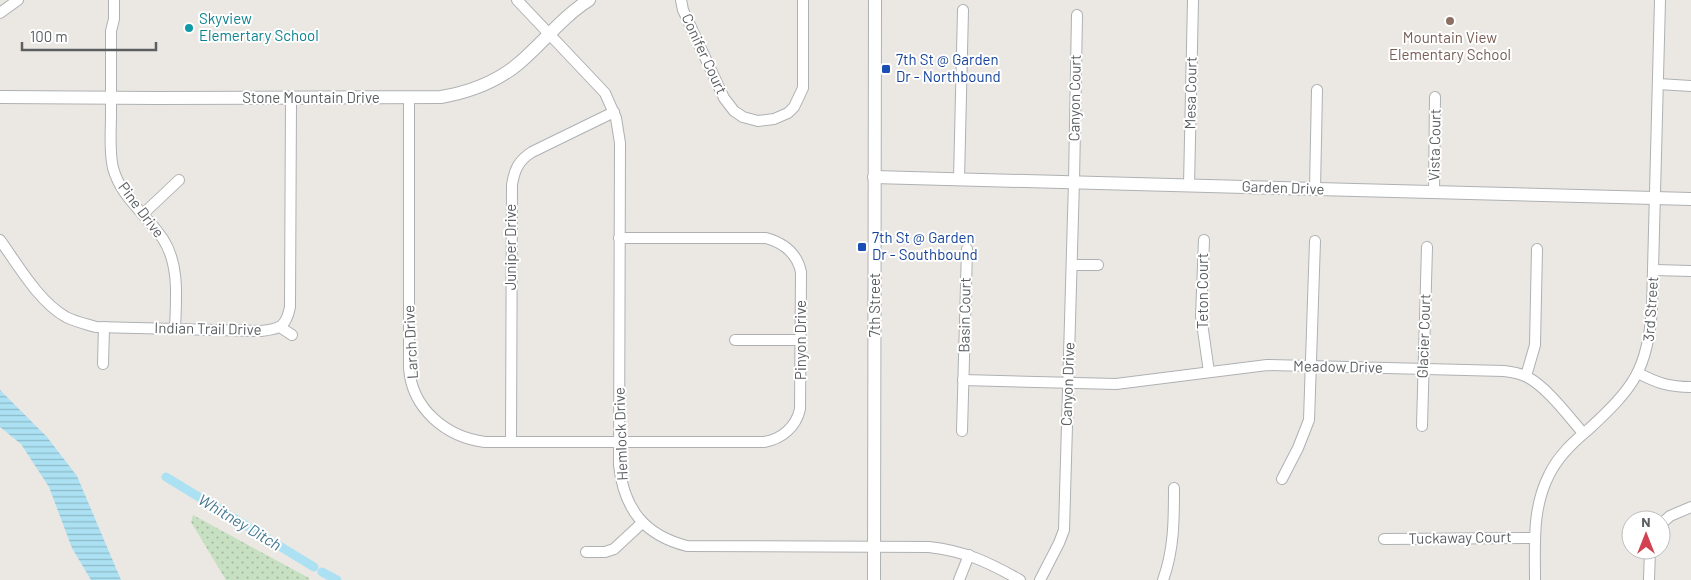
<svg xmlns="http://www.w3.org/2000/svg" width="1691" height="580" font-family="Barlow,sans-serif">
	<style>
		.park { fill: url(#park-dots) }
		.water { fill: url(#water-rules) }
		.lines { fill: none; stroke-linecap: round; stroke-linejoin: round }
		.canal { stroke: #abe1f3; stroke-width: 9 }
		.minor-casing { stroke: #aeb1b3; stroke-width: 12 }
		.tertiary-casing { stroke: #aeb1b3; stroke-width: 14 }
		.minor { stroke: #fff; stroke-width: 10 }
		.tertiary { stroke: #fff; stroke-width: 12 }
		.education-dot { fill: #8d6e63; stroke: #fff; stroke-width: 2 }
		.culture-dot { fill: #0f9aa8; stroke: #fff; stroke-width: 2 }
		.transit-dot { fill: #1a4fb4; stroke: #fff; stroke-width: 2 }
		.labels { text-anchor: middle; stroke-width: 4; stroke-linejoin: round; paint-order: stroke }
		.culture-label { font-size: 15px; fill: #0d838f; stroke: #fff; text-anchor: start }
		.education-label { font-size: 15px; fill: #785e54; stroke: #fff }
		.street-label { font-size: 15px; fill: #5b5f61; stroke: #fff }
		.transit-label { font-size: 15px; fill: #164399; stroke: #fff; text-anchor: start }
		.water-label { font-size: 16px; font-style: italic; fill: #447893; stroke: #fff }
	</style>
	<defs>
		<pattern id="park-dots" width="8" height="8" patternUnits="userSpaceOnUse" patternTransform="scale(1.25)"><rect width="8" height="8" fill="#c7e0c2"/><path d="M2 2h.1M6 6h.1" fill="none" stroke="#a5b9a1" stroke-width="1.8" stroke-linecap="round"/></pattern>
		<pattern id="water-rules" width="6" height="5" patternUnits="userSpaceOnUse" patternTransform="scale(1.25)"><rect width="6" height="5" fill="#abe1f3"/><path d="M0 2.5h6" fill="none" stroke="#8ebac8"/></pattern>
	</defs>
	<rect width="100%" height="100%" fill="#ebe8e3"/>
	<!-- park -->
	<polygon class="park" points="193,515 309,578 309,580 226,580 191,522"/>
	<!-- water -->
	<polygon class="water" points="0,390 47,437 77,476 121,580 91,580 72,548 49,487 21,444 0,427"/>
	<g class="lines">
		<!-- canal -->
		<g class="canal">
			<polyline points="166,477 314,567"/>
			<polyline points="322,572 337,580"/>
		</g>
		<!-- minor casing -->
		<g class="minor-casing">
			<g id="minor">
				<path d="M114,0V19L111,31C111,59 111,87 111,115C111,132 109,151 113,168C121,198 147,215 163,239C180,265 176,300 175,329"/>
				<path d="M517,0L605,93L616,118L620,143L619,465C624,509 644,535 687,546L929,547C965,551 988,562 1020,580"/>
				<polyline points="681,0 683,10 724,98 734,111 743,117 758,121 774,119 788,113 794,107 803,88 803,0"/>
				<polyline points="0,13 18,0"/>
				<polyline points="1658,84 1691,86"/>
				<path d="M409,98V368C412,409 446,437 485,442H764C782,439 796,427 800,409L801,272C797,253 784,243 766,238H619"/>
				<polyline points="959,179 963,10"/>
				<polyline points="1189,185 1193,0"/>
				<polyline points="1315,189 1317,90"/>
				<polyline points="1434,192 1435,97"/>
				<polyline points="143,214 179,180"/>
				<path d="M0,240C18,265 39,302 66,317C76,322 86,324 96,327L261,331C280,329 286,327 290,307L291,98"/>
				<polyline points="1204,240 1201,316 1209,372"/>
				<polyline points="1072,265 1098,265"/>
				<polyline points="1654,270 1691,271"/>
				<polyline points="280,327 292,335"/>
				<polyline points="735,340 801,340"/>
				<polyline points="103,364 104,327"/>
				<path d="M1638,373C1657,383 1669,387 1691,387"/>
				<polyline points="1526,376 1535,345 1537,249"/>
				<path d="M963,380L1116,384L1267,365L1504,371C1512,372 1520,373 1527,377C1546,386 1569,417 1583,433"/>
				<polyline points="1422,426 1427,247"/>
				<polyline points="962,431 967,249"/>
				<path d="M511,442L512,185C514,170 519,160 532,152L614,112"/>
				<polyline points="1282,479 1298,448 1309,420 1315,241"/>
				<polyline points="1661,524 1670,516 1691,507"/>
				<polyline points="1384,539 1535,538"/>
				<polyline points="586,552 605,552 614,549 642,523"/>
				<polyline points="959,580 969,555"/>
				<polyline points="1040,580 1059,543 1064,530 1074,181 1077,15"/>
				<path d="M1163,580C1174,550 1174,520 1174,488"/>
				<path d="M1535,580C1535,544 1532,508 1549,475C1558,456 1573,442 1589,429C1633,388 1648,370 1652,308L1660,0"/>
				<polyline points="1649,580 1650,550"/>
			</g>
		</g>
		<!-- tertiary casing -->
		<g class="tertiary-casing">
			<g id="tertiary">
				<path d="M0,97L156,98L441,97C470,92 495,83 518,64C542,44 562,17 589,0"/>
				<polyline points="874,177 1691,199"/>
				<polyline points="874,580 875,0"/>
			</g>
		</g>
		<!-- minor -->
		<use href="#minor" class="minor"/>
		<!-- tertiary -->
		<use href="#tertiary" class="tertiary"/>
	</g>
	<!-- markers -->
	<circle class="education-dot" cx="1450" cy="21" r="5"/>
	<circle class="culture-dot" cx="189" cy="28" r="5"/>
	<g class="transit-dot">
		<rect x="881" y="64" width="10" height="10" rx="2.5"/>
		<rect x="857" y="242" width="10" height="10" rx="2.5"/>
	</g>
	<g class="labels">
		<!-- culture labels -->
		<g class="culture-label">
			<text x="199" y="24">Skyview<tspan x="199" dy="17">Elemertary School</tspan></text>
		</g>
		<!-- education labels -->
		<g class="education-label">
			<text x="1450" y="43">Mountain View<tspan x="1450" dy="17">Elementary School</tspan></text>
		</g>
		<!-- street labels -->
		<g class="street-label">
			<text transform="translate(704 54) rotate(65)" y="5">Conifer Court</text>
			<text transform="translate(1191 93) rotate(-89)" y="5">Mesa Court</text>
			<text x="311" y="103">Stone Mountain Drive</text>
			<text transform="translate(1075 98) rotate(-89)" y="5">Canyon Court</text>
			<text transform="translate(1435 145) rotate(-89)" y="5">Vista Court</text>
			<text transform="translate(1283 188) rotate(2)" y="5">Garden Drive</text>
			<text transform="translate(141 210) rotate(53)" y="5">Pine Drive</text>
			<text transform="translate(511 247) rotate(-90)" y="5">Juniper Drive</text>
			<text transform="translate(1203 291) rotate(-90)" y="5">Teton Court</text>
			<text transform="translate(875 305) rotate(-90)" y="5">7th Street</text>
			<text transform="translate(1651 309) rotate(-86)" y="5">3rd Street</text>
			<text transform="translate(965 315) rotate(-89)" y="5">Basin Court</text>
			<text transform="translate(208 329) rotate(1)" y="5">Indian Trail Drive</text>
			<text transform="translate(1424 336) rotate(-88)" y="5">Glacier Court</text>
			<text transform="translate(801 340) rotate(-90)" y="5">Pinyon Drive</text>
			<text transform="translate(411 342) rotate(-93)" y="5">Larch Drive</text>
			<text transform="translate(1338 367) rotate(1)" y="5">Meadow Drive</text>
			<text transform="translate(1068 384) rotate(-88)" y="5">Canyon Drive</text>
			<text transform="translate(621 434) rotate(-92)" y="5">Hemlock Drive</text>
			<text transform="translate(1460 538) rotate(-1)" y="5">Tuckaway Court</text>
		</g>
		<!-- transit labels -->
		<g class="transit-label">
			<text x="896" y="65">7th St @ Garden<tspan x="896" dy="17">Dr - Northbound</tspan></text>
			<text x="872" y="243">7th St @ Garden<tspan x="872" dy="17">Dr - Southbound</tspan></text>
		</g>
		<!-- water labels -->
		<g class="water-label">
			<text transform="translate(240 522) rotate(31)" y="6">Whitney Ditch</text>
		</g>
	</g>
	<!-- north arrow -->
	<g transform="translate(1646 535)"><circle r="24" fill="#ffffff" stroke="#bdbfc0"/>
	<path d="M0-4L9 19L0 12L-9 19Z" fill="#d24251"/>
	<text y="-8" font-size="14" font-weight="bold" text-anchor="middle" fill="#5b5f61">N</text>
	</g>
	<!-- scale -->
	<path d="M22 42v8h134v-8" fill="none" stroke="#5b5f61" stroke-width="2.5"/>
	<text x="30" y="42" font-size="15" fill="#5b5f61" stroke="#ffffff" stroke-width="4" paint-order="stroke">100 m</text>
</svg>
